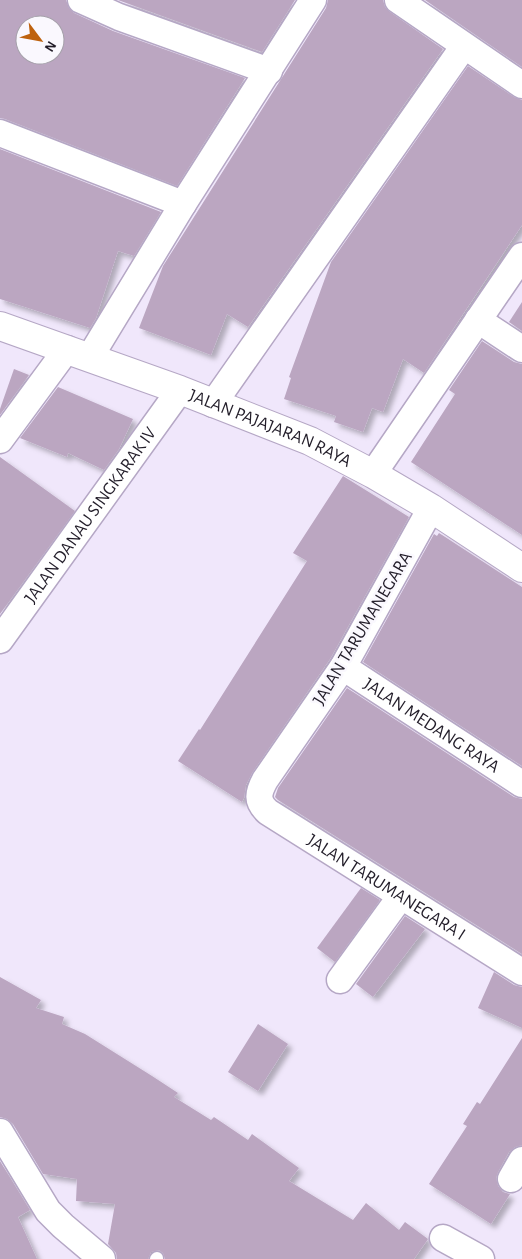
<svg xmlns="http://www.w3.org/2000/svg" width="522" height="1259" font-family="'Alegreya Sans',sans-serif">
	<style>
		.building { fill: #bba6c1; fill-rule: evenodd; filter: url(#shadow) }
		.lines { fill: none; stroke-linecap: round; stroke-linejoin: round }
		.lane-casing { stroke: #b5a7c5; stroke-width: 15 }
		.street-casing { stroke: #b5a7c5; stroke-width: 29 }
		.secondary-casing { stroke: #b5a7c5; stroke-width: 30 }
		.lane { stroke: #fff; stroke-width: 12 }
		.street { stroke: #fff; stroke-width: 26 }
		.secondary { stroke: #fff; stroke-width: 28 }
		.labels { text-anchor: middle; stroke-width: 5; stroke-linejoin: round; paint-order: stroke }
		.street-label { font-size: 18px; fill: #221d29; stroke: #faf8fe }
	</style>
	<defs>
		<filter id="shadow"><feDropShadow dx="4.5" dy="4.5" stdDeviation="2.5" flood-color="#0004"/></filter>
	</defs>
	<rect width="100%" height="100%" fill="#f0e7fb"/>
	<!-- building -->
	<g class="building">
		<path d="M0,0H66L69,8L74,13L113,31L245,78L177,186L5,119L0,118ZM25,25H55V55H25Z"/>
		<polygon points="118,0 295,0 262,52"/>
		<polygon points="328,0 383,0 385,7 390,12 443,49 248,327 227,314 211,355 139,328 163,266 326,8"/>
		<polygon points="425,0 522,0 522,67"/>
		<polygon points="468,66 514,97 522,100 522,225 424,373 403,359 383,412 372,408 363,432 334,422 336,416 284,399 291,378 289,377 331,262"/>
		<polygon points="0,149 161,212 134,256 118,251 96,318 90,328 0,299"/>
		<polygon points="522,302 522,331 509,322"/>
		<polygon points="482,341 514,362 522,364 522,535 411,462 455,394 449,390"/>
		<polygon points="14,369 29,375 0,415 0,409"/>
		<polygon points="58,387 133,419 119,449 104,470 68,453 67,457 20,438"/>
		<polygon points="0,457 75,511 0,614"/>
		<polygon points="343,476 409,517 330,659 252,773 246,785 244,798 242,802 178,761 199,729 200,730 307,561 293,553"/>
		<polygon points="439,533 522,587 522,766 363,662 434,534 437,536"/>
		<polygon points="347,688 514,797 522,799 522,954 278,800 275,797 278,788"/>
		<polygon points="361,888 380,900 335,962 317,948"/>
		<polygon points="405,916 425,929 373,997 356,984"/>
		<polygon points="494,972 514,985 522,987 522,1028 478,1008"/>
		<polygon points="0,977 41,1000 36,1008 64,1017 62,1024 85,1034 152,1076 178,1093 174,1097 211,1120 214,1117 248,1140 252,1134 299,1168 289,1181 353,1220 366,1203 399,1230 405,1222 428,1239 414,1259 165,1259 163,1253 159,1250 151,1252 148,1259 117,1259 116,1253 108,1244 115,1204 76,1201 77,1179 43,1174 13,1124 7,1119 0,1117"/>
		<polygon points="258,1024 288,1044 258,1091 228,1072"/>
		<polygon points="522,1038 522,1145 515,1147 509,1152 498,1172 496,1178 498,1186 503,1192 510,1194 491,1224 429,1184 467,1126 463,1124 477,1102 480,1104"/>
		<polygon points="0,1161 30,1210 18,1217 37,1259 0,1259"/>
	</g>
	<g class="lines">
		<!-- lane casing -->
		<g class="lane-casing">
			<polyline id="lane" points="156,1259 157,1258"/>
		</g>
		<!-- street casing -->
		<g class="street-casing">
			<g id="street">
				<polyline points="81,0 119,17 269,71"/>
				<polyline points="398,0 522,85"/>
				<polyline points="0,133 183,204"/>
				<polyline points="478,320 522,349"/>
				<polyline points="90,357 183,204 313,0"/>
				<polyline points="213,404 464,46"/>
				<polyline points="0,440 67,349"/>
				<polyline points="373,474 522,256"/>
				<path id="s1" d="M431,508L343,667L265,780C258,793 256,801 268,812L522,972"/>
				<path id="s2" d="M0,640L180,390"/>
				<path id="s3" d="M343,667L522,784"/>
				<polyline points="340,980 401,896"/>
				<polyline points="0,1132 48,1211 63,1226 102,1259"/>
				<polyline points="511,1179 522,1160"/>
				<polyline points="443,1238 481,1259"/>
			</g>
		</g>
		<!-- secondary casing -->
		<g class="secondary-casing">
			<g id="secondary">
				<path id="s4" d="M0,326L180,390L310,441L373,474L431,508L522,568"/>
			</g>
		</g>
		<!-- lane -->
		<use href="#lane" class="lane"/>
		<!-- street -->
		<use href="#street" class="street"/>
		<!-- secondary -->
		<use href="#secondary" class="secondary"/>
	</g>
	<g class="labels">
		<!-- street labels -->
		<g class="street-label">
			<text dy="6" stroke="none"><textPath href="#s4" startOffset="289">JALAN PAJAJARAN RAYA</textPath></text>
			<text dy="6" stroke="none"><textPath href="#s2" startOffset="154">JALAN DANAU SINGKARAK IV</textPath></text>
			<text transform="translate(362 628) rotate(-59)" y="6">JALAN TARUMANEGARA</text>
			<text dy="6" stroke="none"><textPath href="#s3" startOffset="106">JALAN MEDANG RAYA</textPath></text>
			<text dy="6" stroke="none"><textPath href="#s1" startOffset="495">JALAN TARUMANEGARA I</textPath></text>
		</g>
	</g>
	<!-- north arrow -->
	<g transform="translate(40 40) rotate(122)"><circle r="24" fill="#faf8fe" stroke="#a4a0a9"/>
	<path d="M0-4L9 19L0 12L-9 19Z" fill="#be620e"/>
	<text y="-8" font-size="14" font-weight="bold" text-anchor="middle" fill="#221d29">N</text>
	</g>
</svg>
